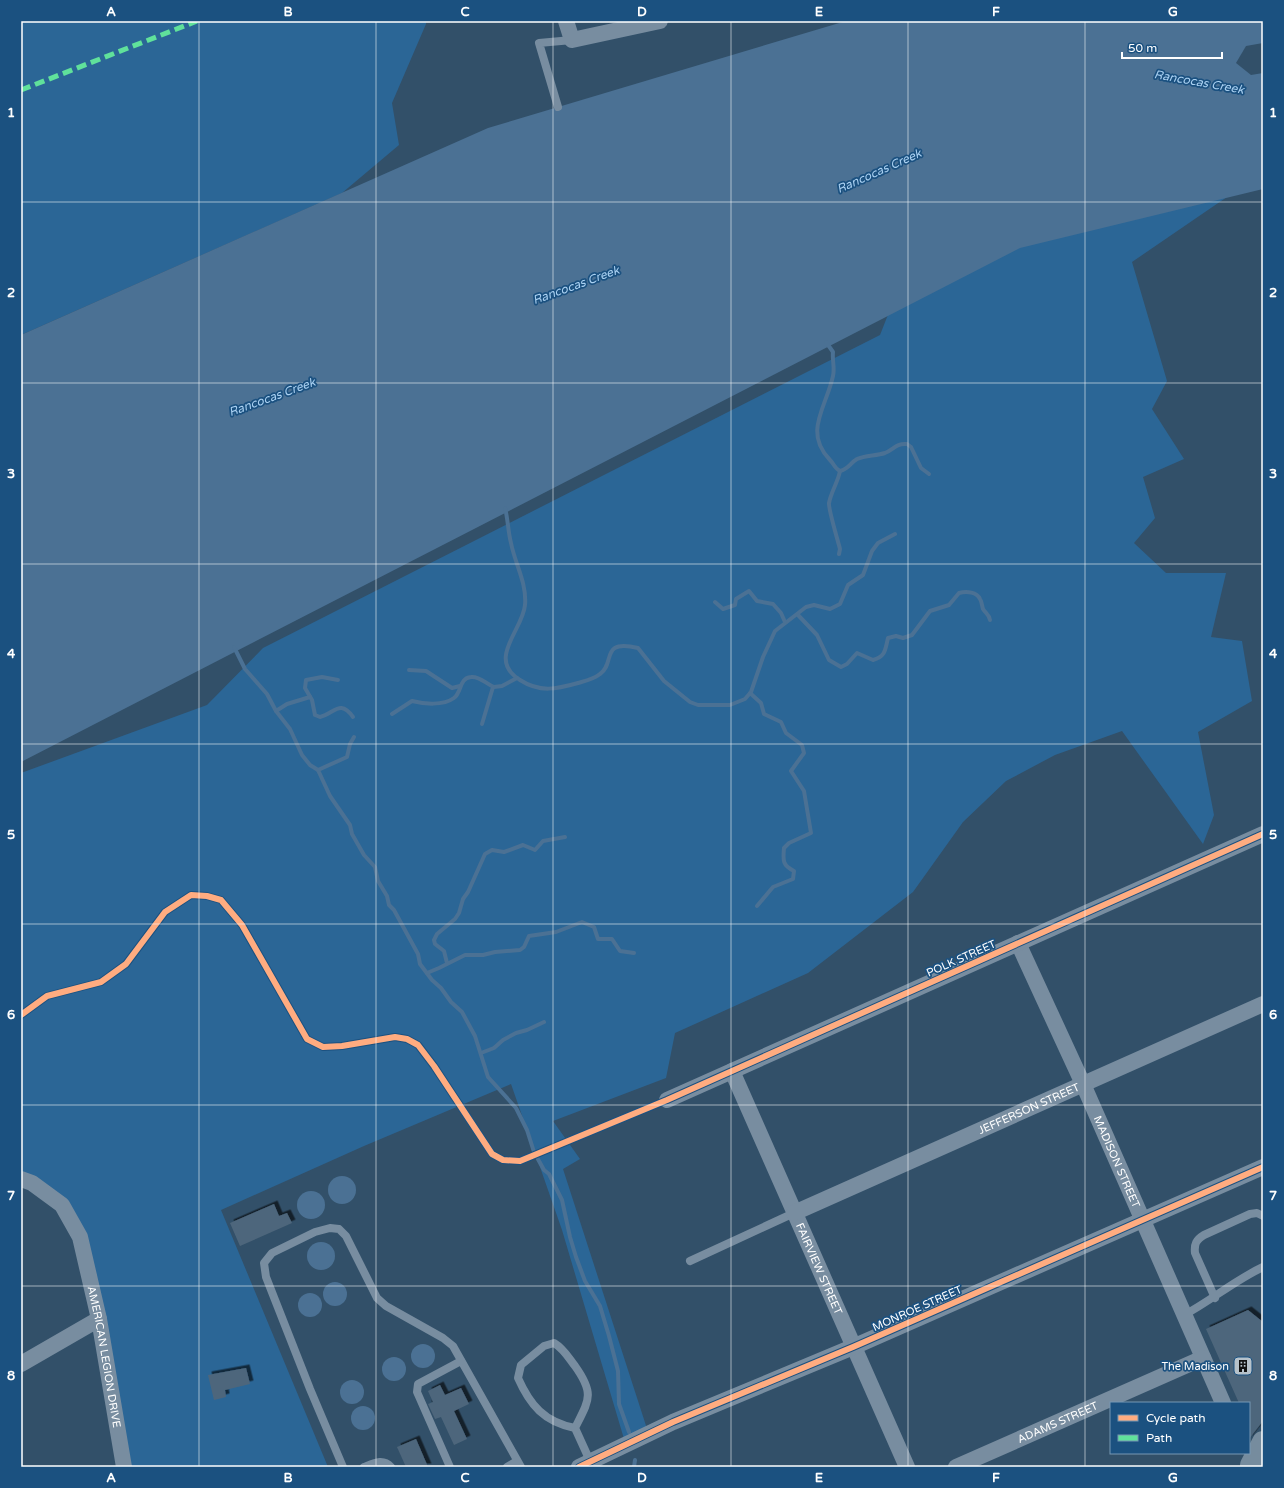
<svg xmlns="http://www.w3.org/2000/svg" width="1284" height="1488" font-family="'Varela Round',sans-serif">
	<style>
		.green { fill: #2b6696 }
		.water { fill: #4b7194 }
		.pier { fill: #325069 }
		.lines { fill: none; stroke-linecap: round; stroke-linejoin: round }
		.stream { stroke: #4b7194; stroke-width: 4 }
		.building { fill: #4e667b; filter: url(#shadow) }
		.service { stroke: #788da0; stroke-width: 8 }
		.minor { stroke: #788da0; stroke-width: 16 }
		.primary { stroke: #768c9e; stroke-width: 22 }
		.quiet { stroke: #60e19b; stroke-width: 5; stroke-dasharray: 10 5; stroke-linecap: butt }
		.cycleway-casing { stroke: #1b5180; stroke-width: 8 }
		.cycleway { stroke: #ffac80; stroke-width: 6 }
		.grid { fill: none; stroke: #fff; stroke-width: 1; stroke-opacity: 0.55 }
		.labels { text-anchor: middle; stroke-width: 3.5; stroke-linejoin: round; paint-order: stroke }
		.street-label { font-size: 11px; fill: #fff; stroke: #1b5180 }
		.poi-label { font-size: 11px; fill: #fff; stroke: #1b5180; text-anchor: end }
		.water-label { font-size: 12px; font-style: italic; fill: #aad1f2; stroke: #1b5180 }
		.neatline { fill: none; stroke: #fff; stroke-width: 1.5 }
		.grid-label { font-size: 13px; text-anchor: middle; font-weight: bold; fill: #fff }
	</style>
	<defs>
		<filter id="shadow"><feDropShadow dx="3.5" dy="-3.5" stdDeviation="0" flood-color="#0009"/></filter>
	</defs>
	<rect width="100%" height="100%" fill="#325069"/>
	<!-- green -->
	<g class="green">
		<polygon points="21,21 426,21 426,24 392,103 399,145 342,193 21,335"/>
		<polygon points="1243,186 1132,262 1167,381 1152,409 1184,459 1143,477 1155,518 1134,543 1166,573 1226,573 1211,637 1242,641 1252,701 1198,732 1214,815 1203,844 1122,731 1055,755 1006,781 963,822 913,892 808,973 675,1033 666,1078 553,1121 580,1159 563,1169 650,1438 627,1449 562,1230 511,1084 364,1146 221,1210 328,1467 127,1467 82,1230 21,1177 21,773 207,705 263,648 880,335 891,307 978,258"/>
	</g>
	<!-- water -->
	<g class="water">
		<polygon points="846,21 1263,21 1263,189 1020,248 21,762 21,335 488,128"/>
		<circle cx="342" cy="1190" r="14"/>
		<circle cx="311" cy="1205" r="14"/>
		<circle cx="321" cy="1256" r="14"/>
		<circle cx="335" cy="1294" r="12"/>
		<circle cx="310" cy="1305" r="12"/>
		<circle cx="423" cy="1356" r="12"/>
		<circle cx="394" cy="1369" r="12"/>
		<circle cx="352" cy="1392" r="12"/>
		<circle cx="363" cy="1418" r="12"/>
	</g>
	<!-- pier -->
	<polygon class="pier" points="1263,43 1263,73 1251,75 1236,63 1246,46"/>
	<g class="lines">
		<!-- stream -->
		<g class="stream">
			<path d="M826,342L833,352C832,360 835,368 833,376C826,408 803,432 830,460C834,464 835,469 840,471"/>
			<path d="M840,471C849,469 850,463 857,459C865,455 876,456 885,453C893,450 896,443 907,444L911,447L921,468L929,474"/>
			<path d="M505,508C508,519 508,532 511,543C515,564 527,583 525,605C523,630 486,659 520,680C540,693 557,689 578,683C585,681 594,679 600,674C616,663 599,639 638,648L664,681L690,702L698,705H730L745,699L751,692L763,657L775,631L806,607L814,605L830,609L840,604L848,585L863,575L872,551L878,543L895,534"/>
			<path d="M839,554L840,549C838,541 828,508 829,503C831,492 838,482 840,471"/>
			<polyline points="715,602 723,609 735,605 736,599 749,591 757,601 773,604 781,613 785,622"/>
			<path d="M798,615L817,635L829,660L841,667L847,664L857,653L873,660C886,656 885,650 888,638L896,636L903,638L912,635L930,611L949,605L959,593C967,591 977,592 980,599C982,602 982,606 983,609C986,614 989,614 990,620"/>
			<polyline points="234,647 245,669 267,694 276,711 290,729 302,755 310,765 318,770 330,796 350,825 352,834 364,855 375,867 378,881 387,896 389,905 394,910 418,954 420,964 432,980 441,988 451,1002 462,1012 475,1036 488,1077 516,1108 527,1130 534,1152 544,1170 549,1174 562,1200 570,1237 576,1257 585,1281 600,1306 609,1336 618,1371 619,1404 629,1432"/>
			<polyline points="409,670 426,671 452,688 460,686"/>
			<path d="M338,680L322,677L306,680L305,688L312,700L315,715L320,717C335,713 340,699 353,717"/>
			<path d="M750,693L761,703L764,714L781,722L786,733L802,745L804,753L791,771L804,791L811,833L789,843L784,848C783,860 782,865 794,871L793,879L773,887L757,906"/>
			<polyline points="276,711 287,704 310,697"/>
			<path d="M392,714L412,701C424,704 443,706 454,698C462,692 459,678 471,677C480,676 486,684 494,687L502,686L517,678"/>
			<polyline points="482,724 493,687"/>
			<polyline points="318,770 347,757 350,744 354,737"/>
			<polyline points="447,963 444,951 435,944 434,940 437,934 455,919 459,913 463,899 468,892 485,854 492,850 504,852 523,845 535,850 543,841 565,837"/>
			<polyline points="427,973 439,968 465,955 483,955 495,952 520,950 524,947 529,936 556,932 582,922 594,927 598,939 612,939 620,951 634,953"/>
			<polyline points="481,1053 494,1048 503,1040 516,1033 527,1030 544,1022"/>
			<polyline points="634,1467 635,1460"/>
		</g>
	</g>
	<!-- building -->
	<g class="building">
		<polygon points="274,1204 279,1216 287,1213 292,1223 240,1246 230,1223"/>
		<polygon points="1248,1310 1263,1322 1263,1421 1249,1439 1249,1403 1239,1403 1206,1329"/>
		<polygon points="246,1368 250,1384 225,1390 226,1397 214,1400 208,1375"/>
		<polygon points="440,1385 445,1395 461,1388 469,1404 454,1411 467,1439 454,1445 441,1417 435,1419 428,1404 433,1402 428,1391"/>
		<polygon points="416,1439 428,1467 406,1467 397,1447"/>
	</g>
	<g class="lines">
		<!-- service -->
		<g class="service">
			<polyline points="558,107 539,43 572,40"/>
			<polyline points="690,1261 794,1213"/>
			<path d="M1215,1298L1195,1253C1194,1244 1196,1240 1204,1235L1250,1214L1257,1213L1263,1216"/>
			<path d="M1184,1315C1212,1300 1235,1280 1263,1267"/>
			<path d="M575,1428C544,1422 530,1405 518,1378L521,1365L544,1346L554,1343C564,1349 568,1357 575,1366C595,1394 589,1400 575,1428L590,1461"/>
			<polyline points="343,1467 310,1389 266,1277 264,1263 272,1253 315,1232 330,1228 339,1229 346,1236 377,1298 386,1306 443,1338 453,1346 521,1467"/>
			<path d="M364,1467C374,1463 383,1458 391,1467"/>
			<polyline points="450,1467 417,1392 418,1384 461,1361"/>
			<polyline points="507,1467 517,1461"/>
		</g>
		<!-- minor -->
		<g class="minor">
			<polyline points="566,21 572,40 660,21"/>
			<path id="s1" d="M1018,943L1083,1084L1223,1403"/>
			<path id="s2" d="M732,1071L907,1467"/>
			<polyline points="667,1100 1263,834"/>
			<path id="s3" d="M21,1179L32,1183L62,1205L80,1237L99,1319L124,1467"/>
			<path id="s4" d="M794,1213L1263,1004"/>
			<polyline points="21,1364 99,1319"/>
			<polyline points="579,1467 673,1422 853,1347 1263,1167"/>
			<path id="s5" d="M956,1467L1203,1358"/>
		</g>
		<!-- primary -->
		<polyline class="primary" points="1251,1465 1263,1442"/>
		<!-- quiet -->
		<polyline class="quiet" points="21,90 197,21"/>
		<!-- cycleway casing -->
		<g class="cycleway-casing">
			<g id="cycleway">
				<polyline points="21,1015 47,996 101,982 126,964 165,912 191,895 207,896 221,900 242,925 307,1039 323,1047 342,1046 395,1037 407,1039 418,1045 434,1066 492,1154 503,1160 520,1161 667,1100 1263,834"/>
				<polyline points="579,1467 673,1422 853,1347 1263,1167"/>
			</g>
		</g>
		<!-- cycleway -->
		<use href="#cycleway" class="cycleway"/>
	</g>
	<!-- grid -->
	<path class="grid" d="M199,21V1467M376,21V1467M553,21V1467M731,21V1467M908,21V1467M1085,21V1467M21,202H1263M21,383H1263M21,564H1263M21,744H1263M21,924H1263M21,1105H1263M21,1286H1263"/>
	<!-- icons -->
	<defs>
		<g id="building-square" transform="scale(1)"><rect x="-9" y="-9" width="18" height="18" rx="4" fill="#b7c2ca" stroke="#1b5180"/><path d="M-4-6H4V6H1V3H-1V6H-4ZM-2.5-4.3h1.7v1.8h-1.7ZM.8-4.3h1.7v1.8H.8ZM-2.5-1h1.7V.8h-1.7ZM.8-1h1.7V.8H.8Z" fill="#111"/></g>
	</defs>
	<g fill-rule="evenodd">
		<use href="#building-square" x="1243" y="1366"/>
	</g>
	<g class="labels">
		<!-- street labels -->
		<g class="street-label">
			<text transform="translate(961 958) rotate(-24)" y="4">POLK STREET</text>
			<text dy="4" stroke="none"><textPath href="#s4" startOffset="257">JEFFERSON STREET</textPath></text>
			<text dy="4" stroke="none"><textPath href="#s1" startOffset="240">MADISON STREET</textPath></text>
			<text dy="4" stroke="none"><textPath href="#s2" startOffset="216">FAIRVIEW STREET</textPath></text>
			<text transform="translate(917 1308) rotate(-24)" y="4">MONROE STREET</text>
			<text dy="4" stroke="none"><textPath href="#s3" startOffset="208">AMERICAN LEGION DRIVE</textPath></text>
			<text dy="4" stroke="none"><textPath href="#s5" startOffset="111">ADAMS STREET</textPath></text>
		</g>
		<!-- poi labels -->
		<g class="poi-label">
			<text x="1229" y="1370">The Madison</text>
		</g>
		<!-- water labels -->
		<g class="water-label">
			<text transform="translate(1199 82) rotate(10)" y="4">Rancocas Creek</text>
			<text transform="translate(879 171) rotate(-24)" y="4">Rancocas Creek</text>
			<text transform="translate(576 285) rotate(-20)" y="4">Rancocas Creek</text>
			<text transform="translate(272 397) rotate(-20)" y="4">Rancocas Creek</text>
		</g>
	</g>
	<!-- border -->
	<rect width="1284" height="1488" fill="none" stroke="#1b5180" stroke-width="44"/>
	<!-- legend -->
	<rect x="1110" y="1402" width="140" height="52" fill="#1b5180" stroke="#7697b3"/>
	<rect x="1118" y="1415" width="20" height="6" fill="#ffac80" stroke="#7697b3"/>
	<text x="1146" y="1422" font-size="12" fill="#ffffff">Cycle path</text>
	<rect x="1118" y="1435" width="20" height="6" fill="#60e19b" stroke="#7697b3"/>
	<text x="1146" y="1442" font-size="12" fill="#ffffff">Path</text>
	<!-- scale -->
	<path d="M1122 52v6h100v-6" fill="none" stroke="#ffffff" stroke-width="2"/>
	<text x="1128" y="52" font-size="12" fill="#ffffff" stroke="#1b5180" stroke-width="3" paint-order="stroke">50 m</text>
	<rect x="22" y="22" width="1240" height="1444" class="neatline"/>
	<g class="grid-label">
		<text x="111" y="16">A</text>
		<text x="288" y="16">B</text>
		<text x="465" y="16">C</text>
		<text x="642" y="16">D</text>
		<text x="819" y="16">E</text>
		<text x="996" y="16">F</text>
		<text x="1173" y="16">G</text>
		<text x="11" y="117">1</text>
		<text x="1273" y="117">1</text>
		<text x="11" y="297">2</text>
		<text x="1273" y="297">2</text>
		<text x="11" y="478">3</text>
		<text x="1273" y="478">3</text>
		<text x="11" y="658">4</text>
		<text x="1273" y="658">4</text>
		<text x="11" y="839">5</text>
		<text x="1273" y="839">5</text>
		<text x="11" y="1019">6</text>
		<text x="1273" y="1019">6</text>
		<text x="11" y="1200">7</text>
		<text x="1273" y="1200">7</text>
		<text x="11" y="1380">8</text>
		<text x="1273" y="1380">8</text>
		<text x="111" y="1482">A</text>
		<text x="288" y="1482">B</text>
		<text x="465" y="1482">C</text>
		<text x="642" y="1482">D</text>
		<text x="819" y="1482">E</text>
		<text x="996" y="1482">F</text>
		<text x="1173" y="1482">G</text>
	</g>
</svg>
